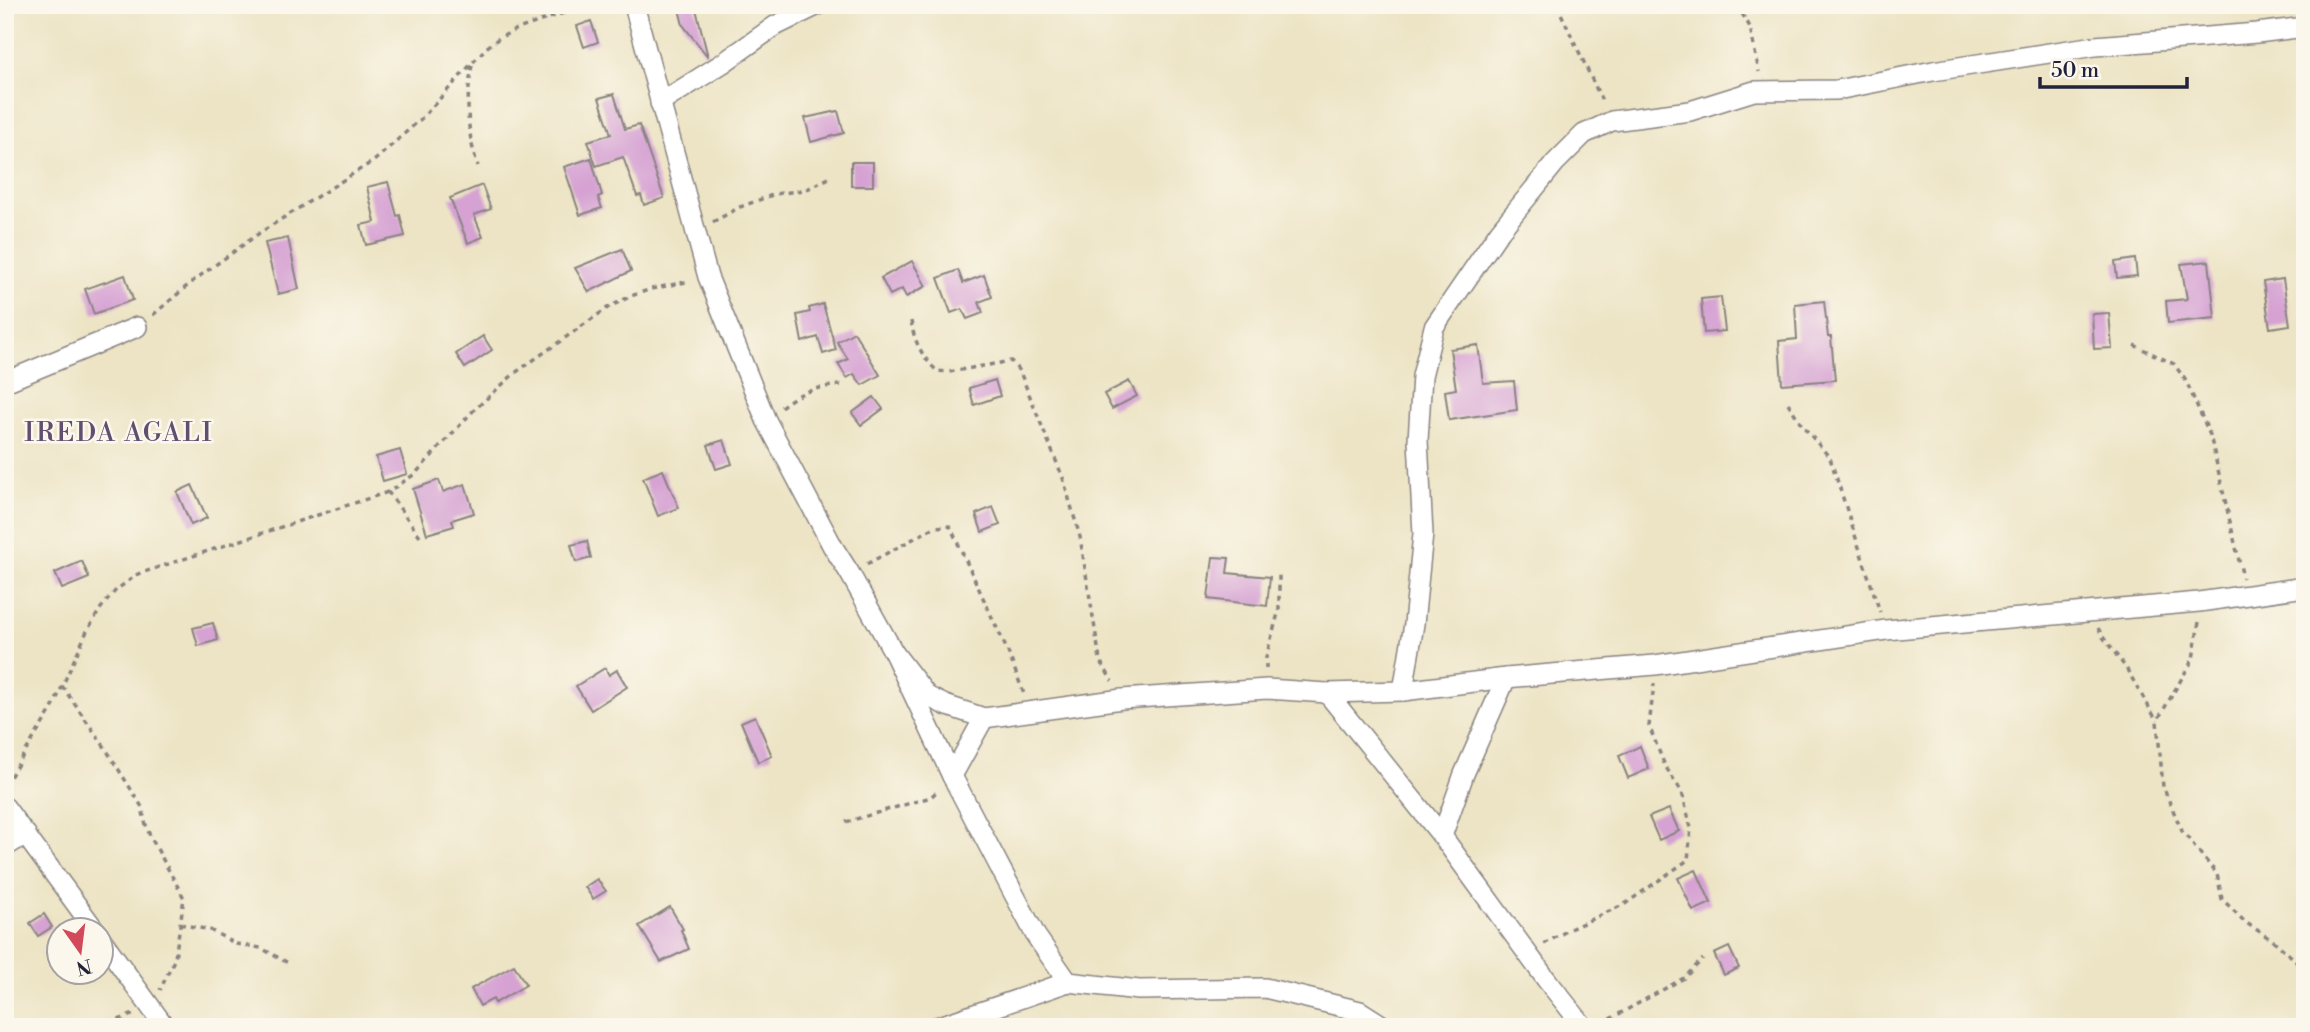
<svg xmlns="http://www.w3.org/2000/svg" width="2310" height="1032" font-family="'Libre Bodoni',serif">
	<style>
		.building { fill: #d6a2d3 }
		.lines { fill: none; stroke-linecap: round; stroke-linejoin: round }
		.minor-casing { stroke: #888380; stroke-width: 22 }
		.path { stroke: #888380; stroke-width: 3.5; stroke-dasharray: 5 5; stroke-linecap: butt }
		.minor { stroke: #fff; stroke-width: 19 }
		.labels { text-anchor: middle; stroke-width: 5; stroke-linejoin: round; paint-order: stroke }
		.quarter-label { font-size: 26px; letter-spacing: 2px; fill: #614f70; stroke: #fbf7ec }
	</style>
	<rect width="100%" height="100%" fill="#fbf7ec"/>
	<filter id="ink" filterUnits="userSpaceOnUse"><feTurbulence type="fractalNoise" baseFrequency=".0143" numOctaves="2"/><feDisplacementMap in="SourceGraphic" scale="14" xChannelSelector="R" yChannelSelector="G"/><feConvolveMatrix kernelMatrix="1 2 1 2 8 2 1 2 1" color-interpolation-filters="sRGB"/></filter>
	<filter id="wash" filterUnits="userSpaceOnUse"><feTurbulence type="fractalNoise" baseFrequency=".00686" numOctaves="4" result="noise"/><feDisplacementMap in="SourceGraphic" scale="28" xChannelSelector="R" yChannelSelector="G"/><feGaussianBlur stdDeviation="1.57" result="paint"/><feColorMatrix in="noise" values="0 0 0 0 0 0 0 0 0 0 0 0 0 0 0 0 0 1.4 0 .05"/><feComposite in="paint" operator="in"/></filter>
	<g filter="url(#wash)">
		<rect width="100%" height="100%" fill="#ede4c5"/>
		<g id="blocks">
			<!-- building -->
			<g class="building">
				<polygon points="678,5 695,5 708,57 683,25"/>
				<polygon points="591,21 598,42 584,47 577,26"/>
				<polygon points="614,94 625,129 639,125 664,198 644,205 641,195 637,196 623,157 596,166 588,141 611,134 599,98"/>
				<polygon points="838,111 844,133 811,142 805,118"/>
				<polygon points="591,158 602,195 598,197 602,208 580,215 564,167"/>
				<rect x="851" y="162" width="22" height="24"/>
				<polygon points="388,182 397,216 400,215 405,236 366,245 361,225 375,222 367,187"/>
				<polygon points="482,185 491,209 474,215 483,237 468,243 450,198"/>
				<polygon points="288,238 299,289 278,294 265,243"/>
				<polygon points="622,249 631,271 589,292 575,268"/>
				<polygon points="2135,259 2137,276 2117,278 2115,262"/>
				<polygon points="912,261 926,286 906,297 902,289 890,295 881,278"/>
				<polygon points="2209,261 2215,318 2168,323 2166,301 2187,299 2181,264"/>
				<polygon points="958,270 963,283 984,275 992,297 979,302 983,313 967,319 962,309 951,313 938,278"/>
				<polygon points="125,275 133,300 94,314 85,289"/>
				<polygon points="2283,279 2290,325 2270,328 2263,282"/>
				<polygon points="1721,297 1725,331 1704,333 1701,299"/>
				<polygon points="1824,301 1828,337 1831,337 1835,380 1782,384 1779,341 1797,339 1795,304"/>
				<polygon points="823,304 836,350 823,354 818,337 802,342 797,315 810,312 809,308"/>
				<polygon points="2109,313 2112,348 2094,349 2092,314"/>
				<polygon points="854,332 880,375 862,385 854,374 847,378 838,364 848,359 837,342"/>
				<polygon points="483,336 492,350 465,368 456,354"/>
				<polygon points="1478,345 1483,383 1514,381 1517,410 1449,420 1445,391 1456,389 1450,349"/>
				<polygon points="995,380 1000,396 974,405 969,388"/>
				<polygon points="1129,381 1137,396 1112,409 1104,394"/>
				<polygon points="874,397 883,409 861,425 852,413"/>
				<polygon points="724,440 732,464 716,469 708,445"/>
				<polygon points="400,450 407,474 383,481 376,457"/>
				<polygon points="663,470 679,508 658,516 643,478"/>
				<polygon points="439,480 443,492 465,484 474,513 452,520 454,526 427,534 413,489"/>
				<polygon points="192,485 207,518 191,525 177,492"/>
				<polygon points="993,507 1000,525 982,532 976,514"/>
				<polygon points="587,541 591,558 576,562 571,545"/>
				<polygon points="1213,557 1229,558 1227,573 1270,577 1267,606 1208,599"/>
				<polygon points="82,561 89,578 62,589 55,573"/>
				<polygon points="213,623 218,640 198,646 193,628"/>
				<polygon points="605,668 609,675 617,670 627,687 591,710 576,686"/>
				<polygon points="755,716 772,756 758,762 741,722"/>
				<polygon points="1640,746 1649,769 1628,778 1619,756"/>
				<polygon points="1669,809 1679,831 1659,840 1649,817"/>
				<polygon points="1696,870 1711,903 1693,911 1678,878"/>
				<polygon points="597,879 606,891 593,899 585,887"/>
				<polygon points="670,907 683,929 681,930 689,949 661,962 639,926"/>
				<polygon points="44,914 52,927 38,936 30,923"/>
				<polygon points="1729,947 1739,968 1724,975 1714,954"/>
				<polygon points="514,965 526,985 495,1003 493,999 480,1006 471,989"/>
			</g>
		</g>
	</g>
	<g filter="url(#ink)">
		<use href="#blocks" fill-opacity="0" stroke="#888380" stroke-width="2"/>
		<g class="lines">
			<!-- minor casing -->
			<g class="minor-casing">
				<g id="minor">
					<polyline points="634,5 708,277 766,420 833,547 849,572 894,653 952,776 1036,936 1068,982 1139,990 1265,988 1360,1011 1385,1027"/>
					<polyline points="660,103 723,63 775,26 818,5"/>
					<polyline points="5,382 137,327"/>
					<polyline points="894,653 927,696 945,705 984,718 1122,699 1267,689 1327,693 1403,691 1506,678 1655,665 1886,630 2199,602 2305,587"/>
					<polyline points="1403,691 1414,624 1423,534 1418,440 1422,376 1434,327 1499,232 1555,163 1584,134 1612,121 1690,111 1754,91 1837,90 1933,71 2095,46 2257,33 2305,27"/>
					<polyline points="1327,693 1442,836 1546,979 1584,1027"/>
					<polyline points="952,776 984,718"/>
					<polyline points="5,807 95,930"/>
					<polyline points="1442,836 1464,774 1506,678"/>
					<polyline points="5,847 26,834"/>
					<polyline points="102,940 165,1027"/>
					<polyline points="937,1027 1068,982"/>
				</g>
			</g>
			<!-- path -->
			<g class="path">
				<polyline points="1557,5 1603,103"/>
				<polyline points="1737,5 1750,27 1759,72"/>
				<path d="M472,65C466,101 466,131 478,166"/>
				<polyline points="713,222 740,207 775,194 805,190 833,176"/>
				<polyline points="153,315 193,281 261,232 375,160 423,117 486,48 499,38 515,30 587,5"/>
				<path d="M911,321C914,341 922,357 937,371L949,372L1011,361L1020,372L1063,478L1080,537L1100,660L1112,681"/>
				<polyline points="2134,345 2174,364 2186,381 2210,435 2243,578"/>
				<polyline points="1788,403 1802,425 1830,458 1880,612"/>
				<path d="M781,407C801,391 817,387 842,385"/>
				<polyline points="420,536 388,492 415,474 473,411 515,373 545,352 609,307 631,296 651,289 690,281"/>
				<polyline points="867,564 935,527 950,526 1008,652 1024,694"/>
				<polyline points="2199,622 2193,659 2157,721 2163,787 2182,831 2217,874 2222,899 2245,922 2275,942 2294,959 2305,975"/>
				<polyline points="2098,628 2103,637 2126,668 2157,721"/>
				<polyline points="1266,669 1266,657 1279,610 1279,571"/>
				<polyline points="62,686 104,746 142,807 145,822 150,836 184,898 175,958 160,990"/>
				<polyline points="5,785 53,707 87,631 101,608 116,590 138,574 388,492"/>
				<polyline points="846,822 931,797 938,790"/>
				<polyline points="180,924 210,930 236,944 261,948 290,964"/>
				<polyline points="1544,944 1570,929 1625,904 1688,860 1691,828 1682,792 1665,766 1649,726 1654,684"/>
				<polyline points="1601,1024 1684,978 1703,959"/>
				<polyline points="100,1027 134,1014"/>
			</g>
			<!-- minor -->
			<use href="#minor" class="minor"/>
		</g>
	</g>
	<g class="labels">
		<!-- quarter labels -->
		<g class="quarter-label">
			<text x="119" y="441">IREDA AGALI</text>
		</g>
	</g>
	<!-- margin -->
	<rect width="2310" height="1032" fill="none" stroke="#fbf7ec" stroke-width="28"/>
	<!-- north arrow -->
	<g transform="translate(80 951) rotate(166)"><circle r="33" fill="#fbf7ec" stroke="#a4a2a5" stroke-width="2"/>
	<path d="M0-5L12 26L0 18L-12 26Z" fill="#d1495b"/>
	<text y="-10" font-size="19" font-weight="bold" text-anchor="middle" fill="#22223b">N</text>
	</g>
	<!-- scale -->
	<path d="M2040 77v10h147v-10" fill="none" stroke="#22223b" stroke-width="3.5"/>
	<text x="2051" y="77" font-size="21" fill="#22223b" stroke="#fbf7ec" stroke-width="5" paint-order="stroke">50 m</text>
</svg>
